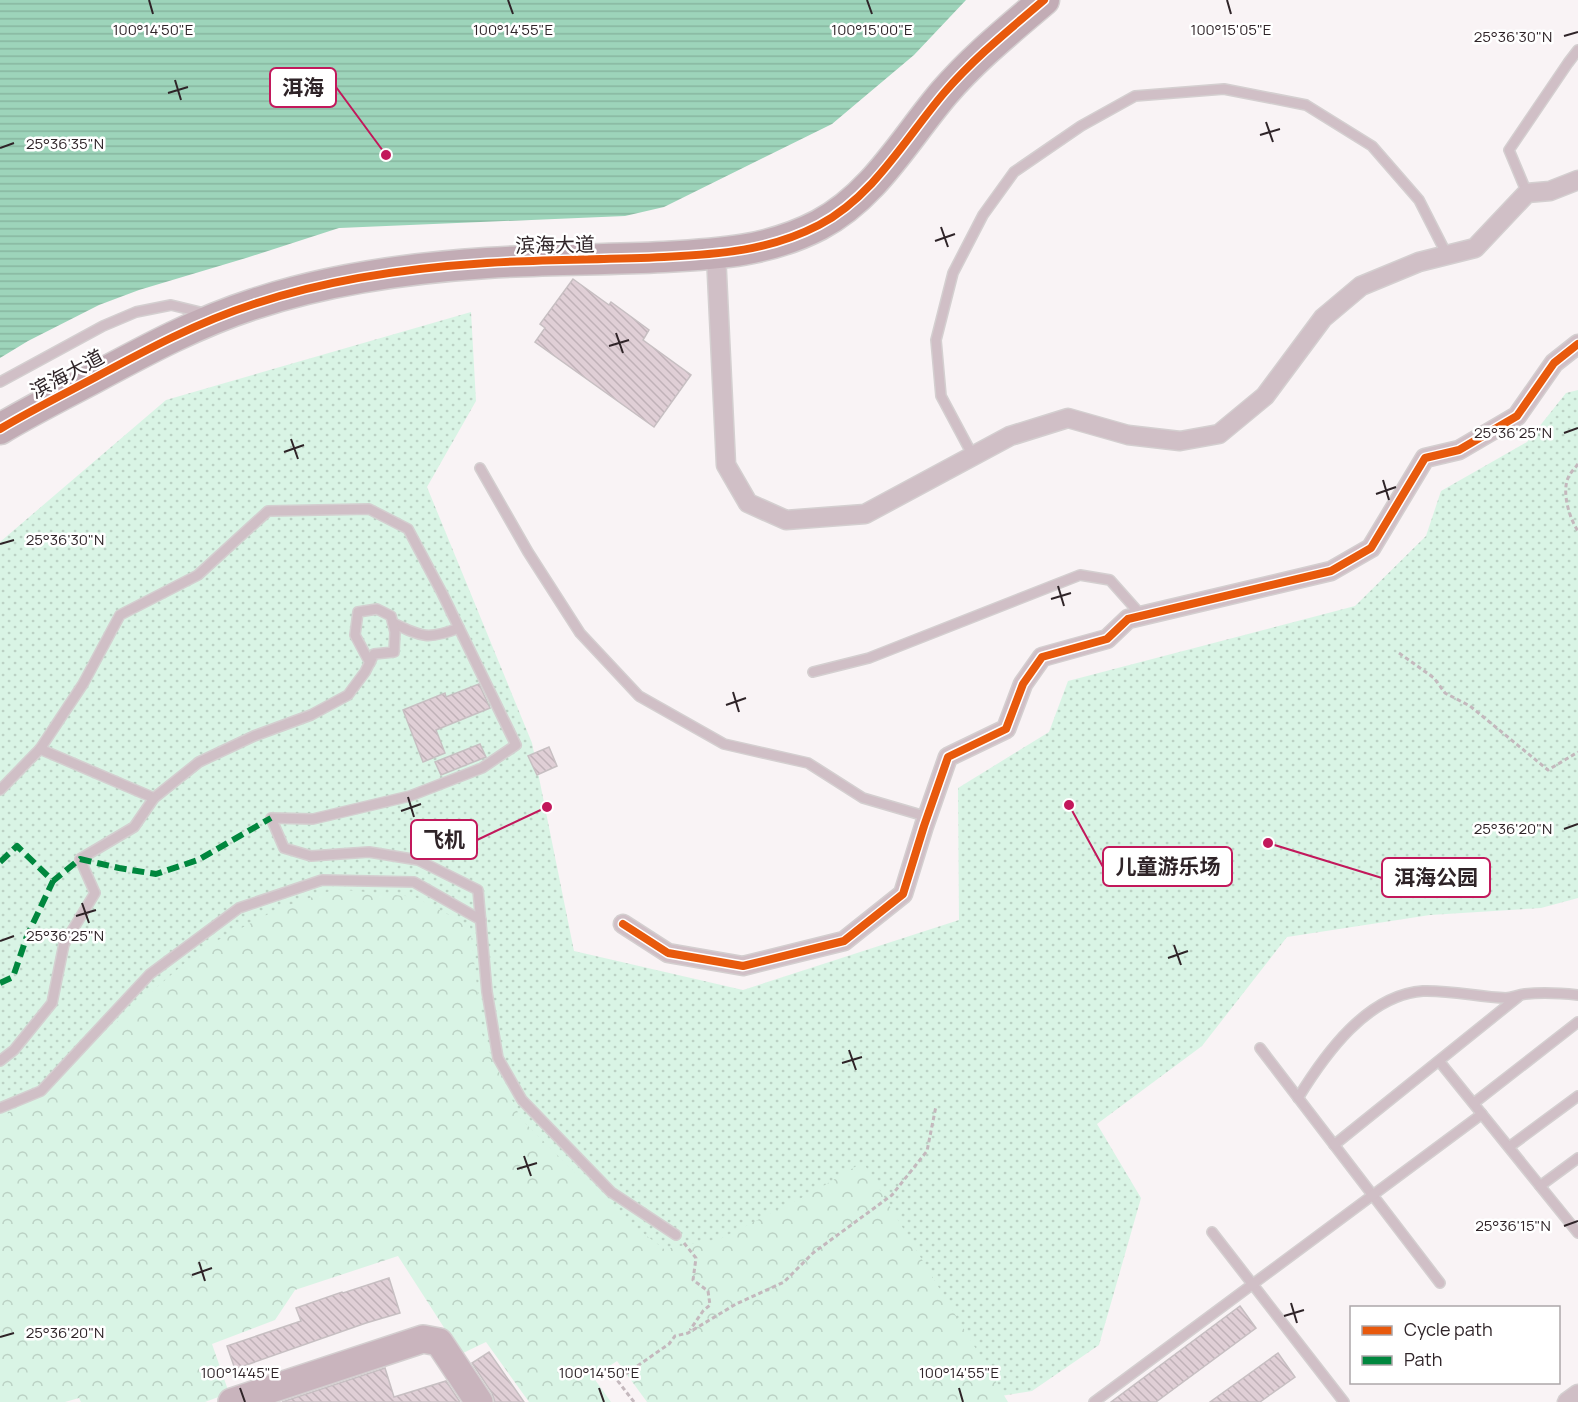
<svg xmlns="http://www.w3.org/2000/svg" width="1578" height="1402" font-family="Manrope,'Noto Sans SC',sans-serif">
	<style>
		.green { fill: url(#green-dots) }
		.forest { fill: url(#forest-crowns) }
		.water { fill: url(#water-rules) }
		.building { fill: url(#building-back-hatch); stroke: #c7bfc2; stroke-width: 1.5 }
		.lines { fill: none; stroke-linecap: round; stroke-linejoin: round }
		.lane-casing { stroke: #d4cfd0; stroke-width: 12 }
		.street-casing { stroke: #d4cfd0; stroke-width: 21 }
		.secondary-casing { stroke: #d4cfd0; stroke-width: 30 }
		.primary-casing { stroke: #d4cfd0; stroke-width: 33 }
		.path { stroke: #c4b8bd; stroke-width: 3; stroke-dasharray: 4.5 3; stroke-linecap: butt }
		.lane { stroke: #d0bfc6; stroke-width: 9 }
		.street { stroke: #d0bfc6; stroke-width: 18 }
		.secondary { stroke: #c9b4bd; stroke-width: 27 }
		.primary { stroke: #c2acb5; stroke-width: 30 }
		.quiet { stroke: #00873e; stroke-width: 6; stroke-dasharray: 12 6; stroke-linecap: butt }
		.cycleway-casing { stroke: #fff; stroke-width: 11 }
		.cycleway { stroke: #e8590c; stroke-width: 8 }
		.ticks { fill: none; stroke: #2f2428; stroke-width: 2 }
		.labels { text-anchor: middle; stroke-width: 5; stroke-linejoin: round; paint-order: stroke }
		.street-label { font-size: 20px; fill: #2f2428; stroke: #fff }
		.ticks-label { font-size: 15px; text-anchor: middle; fill: #2f2428; stroke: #fff; stroke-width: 5; stroke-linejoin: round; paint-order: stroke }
		.leader { fill: none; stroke: #c2185b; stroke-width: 2 }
		.callout-dot { fill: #c2185b; stroke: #fff; stroke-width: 2 }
		.callout { fill: #fff; stroke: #c2185b; stroke-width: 2 }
		.callout-label { font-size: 21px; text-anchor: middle; font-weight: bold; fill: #2f2428 }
	</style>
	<defs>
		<pattern id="green-dots" width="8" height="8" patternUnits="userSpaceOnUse" patternTransform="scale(1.5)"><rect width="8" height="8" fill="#d9f4e5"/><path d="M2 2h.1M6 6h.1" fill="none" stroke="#bbd1c4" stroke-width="1.8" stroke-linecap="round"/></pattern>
		<pattern id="forest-crowns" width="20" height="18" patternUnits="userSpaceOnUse" patternTransform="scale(1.5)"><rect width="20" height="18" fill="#d9f4e5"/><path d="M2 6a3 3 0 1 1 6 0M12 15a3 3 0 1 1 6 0" fill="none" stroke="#bbd1c4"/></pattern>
		<pattern id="water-rules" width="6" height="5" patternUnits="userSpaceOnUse" patternTransform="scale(1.5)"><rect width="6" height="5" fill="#9dd4ba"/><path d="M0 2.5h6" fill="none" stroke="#88b6a0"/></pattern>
		<pattern id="building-back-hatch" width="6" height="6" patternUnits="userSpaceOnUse" patternTransform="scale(1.5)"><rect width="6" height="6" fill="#e0cfd6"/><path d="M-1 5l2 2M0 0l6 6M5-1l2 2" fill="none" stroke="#c0b2b8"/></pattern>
	</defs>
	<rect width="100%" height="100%" fill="#f9f3f5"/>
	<!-- green -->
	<polygon class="green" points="471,312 476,401 427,487 532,743 574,951 743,990 959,920 958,788 1049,732 1068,681 1355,606 1426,536 1441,491 1527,442 1566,393 1578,390 1578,898 1541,908 1430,915 1287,937 1202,1046 1097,1124 1141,1198 1099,1345 1032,1391 963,1402 514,1205 0,1216 0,542 166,400"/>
	<!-- forest -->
	<polygon class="forest" points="336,889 415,897 470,926 483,1038 521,1119 614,1211 664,1249 720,1239 815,1191 863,1162 1008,1402 647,1402 617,1361 593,1377 611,1402 529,1402 486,1342 461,1354 398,1256 295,1290 275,1320 212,1344 229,1393 205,1402 81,1402 79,1398 65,1402 0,1402 0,1118 49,1091 111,1027 201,949 278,909"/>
	<!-- water -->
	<polygon class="water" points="0,0 966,0 914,55 832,124 664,207 625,216 339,228 246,258 139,290 99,305 28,341 0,358"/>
	<!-- building -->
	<g class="building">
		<polygon points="573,279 609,305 611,302 649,330 643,340 691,375 654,427 535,342 545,328 540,324"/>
		<polygon points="479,684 490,708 436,730 445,753 423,762 403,710 445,693 446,697"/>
		<polygon points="480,744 486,757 441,775 435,762"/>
		<polygon points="549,747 557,766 537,775 528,756"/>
		<polygon points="389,1278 400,1313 366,1323 235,1369 227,1346 301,1321 296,1308 342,1292 343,1293"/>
		<polygon points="1240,1306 1256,1328 1156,1402 1111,1402"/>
		<polygon points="489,1352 524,1402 495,1402 492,1393 472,1363"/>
		<polygon points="1278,1353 1295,1377 1260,1402 1210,1402"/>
		<polygon points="385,1368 394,1397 446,1381 460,1402 282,1402"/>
	</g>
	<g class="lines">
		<!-- lane casing -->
		<g class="lane-casing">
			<g id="lane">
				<polyline points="1527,193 1509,150 1568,63 1578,50"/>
				<polyline points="0,382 103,326 136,312 171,305 204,313"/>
				<polyline points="973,456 941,396 936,340 953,273 983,215 1014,172 1081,126 1135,96 1224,89 1306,105 1372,146 1419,200 1447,255"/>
				<polyline points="480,468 528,552 580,633 639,696 724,744 808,763 863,798 928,817"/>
				<path d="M393,623C422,637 428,640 459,628"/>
				<polyline points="813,672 869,658 1080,575 1110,580 1142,616"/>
				<polyline points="40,749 83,684 120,615 198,575 268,511 369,509 408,529 442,593 516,745 482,768 410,796 313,819 271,818 284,848 311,856 369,852 418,860 478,890 487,992 498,1058 522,1100 611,1192 676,1235"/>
				<polyline points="0,790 40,749 154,798 199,762 254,736 311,715 348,695 365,672 374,654 394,652 395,632 391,616 377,609 358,612 355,635 370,663"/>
				<polyline points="1260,1048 1440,1283"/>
				<polyline points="0,1061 14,1050 52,1003 64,944 95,893 80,859 134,827 154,798"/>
				<polyline points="1439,1061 1578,1233"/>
				<path d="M1298,1098C1325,1054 1367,995 1423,991C1451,990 1478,997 1506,998C1513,997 1518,995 1525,994C1543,992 1560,993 1578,995"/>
				<polyline points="1474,1103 1578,1022"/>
				<polyline points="0,1108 41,1091 150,974 239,908 322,880 414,882 481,920"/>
				<polyline points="1334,1145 1518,997"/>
				<polyline points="1509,1147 1578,1096"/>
				<polyline points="1540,1186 1578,1158"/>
				<polyline points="1212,1232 1344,1402"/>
				<polyline points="1094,1402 1482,1114"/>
			</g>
		</g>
		<!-- street casing -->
		<g class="street-casing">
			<g id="street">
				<polyline points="716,254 726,465 748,503 786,520 865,514 1010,436 1068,418 1128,435 1180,441 1219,434 1265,396 1323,318 1361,286 1419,262 1475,248 1527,193 1550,191 1578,180"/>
				<polyline points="623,924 668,953 743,966 844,941 903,894 924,826 948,757 1006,729 1023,684 1042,657 1107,639 1128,619 1331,571 1371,548 1425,458 1459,450 1517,416 1554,363 1578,344"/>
				<polyline points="1567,1402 1578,1394"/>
			</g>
		</g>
		<!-- secondary casing -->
		<g class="secondary-casing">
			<polyline id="secondary" points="232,1402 423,1339 439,1342 479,1402"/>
		</g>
		<!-- primary casing -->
		<g class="primary-casing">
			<path id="primary" d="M0,429C30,411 62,395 94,378C146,350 198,322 254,304C329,279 409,268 487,263C546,259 605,260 664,257C720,254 769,251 819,225C874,196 905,139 944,93C974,58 1009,30 1044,0"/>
		</g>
		<!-- path -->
		<g class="path">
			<path d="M1578,464C1575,468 1571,472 1569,476C1561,490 1569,518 1578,531"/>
			<polyline points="1399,653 1434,678 1445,693 1470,706 1548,770 1578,752"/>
			<polyline points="684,1243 696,1258 693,1280 708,1291 710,1305 703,1311 690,1330"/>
			<polyline points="634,1402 617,1380 669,1344 675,1336 688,1333 736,1304 784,1282 813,1253 892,1195 927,1151 936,1106"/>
		</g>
		<!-- lane -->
		<use href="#lane" class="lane"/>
		<!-- street -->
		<use href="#street" class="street"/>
		<!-- secondary -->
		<use href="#secondary" class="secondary"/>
		<!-- primary -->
		<use href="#primary" class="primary"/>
		<!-- quiet -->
		<g class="quiet">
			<polyline points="0,862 17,846 53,881 80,859 119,868 156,874 198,860 271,818"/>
			<polyline points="0,983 13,977 27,936 53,881"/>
		</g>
		<!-- cycleway casing -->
		<g class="cycleway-casing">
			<g id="cycleway">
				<path d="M0,429C30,411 62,395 94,378C146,350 198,322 254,304C329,279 409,268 487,263C546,259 605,260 664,257C720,254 769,251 819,225C874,196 905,139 944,93C974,58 1009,30 1044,0"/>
				<polyline points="623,924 668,953 743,966 844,941 903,894 924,826 948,757 1006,729 1023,684 1042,657 1107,639 1128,619 1331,571 1371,548 1425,458 1459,450 1517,416 1554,363 1578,344"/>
			</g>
		</g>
		<!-- cycleway -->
		<use href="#cycleway" class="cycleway"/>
	</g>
	<!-- ticks -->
	<path class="ticks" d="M149,0L153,14M508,0L513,14M867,0L872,14M1227,0L1231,14M1564,36L1578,32M175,80L181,100M168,93L188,87M1266,122L1273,142M1260,135L1280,129M0,148L14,143M941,227L948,247M935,241L955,234M616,333L623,353M609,346L629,340M1564,433L1578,428M291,439L298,459M284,452L304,445M1383,480L1389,500M1376,494L1396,487M0,544L14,540M1058,586L1064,606M1051,599L1071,593M733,692L739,712M726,705L746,698M408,797L414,817M401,811L421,804M1564,829L1578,824M82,903L89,923M76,916L96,910M0,941L14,936M1174,945L1181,965M1168,958L1188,951M849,1050L856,1070M842,1063L862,1057M524,1156L531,1176M517,1169L537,1163M1564,1226L1578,1221M199,1262L205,1281M192,1275L212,1268M1291,1303L1297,1323M1284,1316L1304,1310M0,1337L14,1333M240,1388L245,1402M599,1388L604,1402M959,1388L963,1402"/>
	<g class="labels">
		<!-- street labels -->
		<g class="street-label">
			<text transform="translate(555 245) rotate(-1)" y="7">滨海大道</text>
			<text transform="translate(67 374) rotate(-28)" y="7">滨海大道</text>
		</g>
	</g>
	<g class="ticks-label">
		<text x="153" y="35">100°14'50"E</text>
		<text x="513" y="35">100°14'55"E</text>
		<text x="872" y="35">100°15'00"E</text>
		<text x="1231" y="35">100°15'05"E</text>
		<text x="1513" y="42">25°36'30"N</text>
		<text x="65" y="149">25°36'35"N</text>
		<text x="1513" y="438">25°36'25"N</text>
		<text x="65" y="545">25°36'30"N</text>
		<text x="1513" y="834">25°36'20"N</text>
		<text x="65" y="941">25°36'25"N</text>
		<text x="1513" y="1231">25°36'15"N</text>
		<text x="65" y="1338">25°36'20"N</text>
		<text x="240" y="1378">100°14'45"E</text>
		<text x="599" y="1378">100°14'50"E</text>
		<text x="959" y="1378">100°14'55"E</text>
	</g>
	<!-- callouts -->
	<path class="leader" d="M386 155L336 87M547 807L477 840M1069 805L1103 867M1268 843L1382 878"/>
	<g class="callout-dot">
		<circle cx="386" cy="155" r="6"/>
		<circle cx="547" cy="807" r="6"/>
		<circle cx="1069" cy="805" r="6"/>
		<circle cx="1268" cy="843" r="6"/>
	</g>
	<g class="callout">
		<rect x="270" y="68" width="66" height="39" rx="6"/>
		<rect x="411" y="820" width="66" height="39" rx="6"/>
		<rect x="1103" y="847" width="129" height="39" rx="6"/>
		<rect x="1382" y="858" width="108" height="39" rx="6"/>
	</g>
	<g class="callout-label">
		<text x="303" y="95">洱海</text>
		<text x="444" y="847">飞机</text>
		<text x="1168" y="874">儿童游乐场</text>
		<text x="1436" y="885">洱海公园</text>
	</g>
	<!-- legend -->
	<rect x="1350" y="1306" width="210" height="78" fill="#ffffff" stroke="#aca7a9" stroke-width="1.5"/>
	<rect x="1362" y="1326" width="30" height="9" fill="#e8590c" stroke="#aca7a9" stroke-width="1.5"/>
	<text x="1404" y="1336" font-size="18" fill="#2f2428">Cycle path</text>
	<rect x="1362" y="1356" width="30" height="9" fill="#00873e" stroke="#aca7a9" stroke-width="1.5"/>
	<text x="1404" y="1366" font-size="18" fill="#2f2428">Path</text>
</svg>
